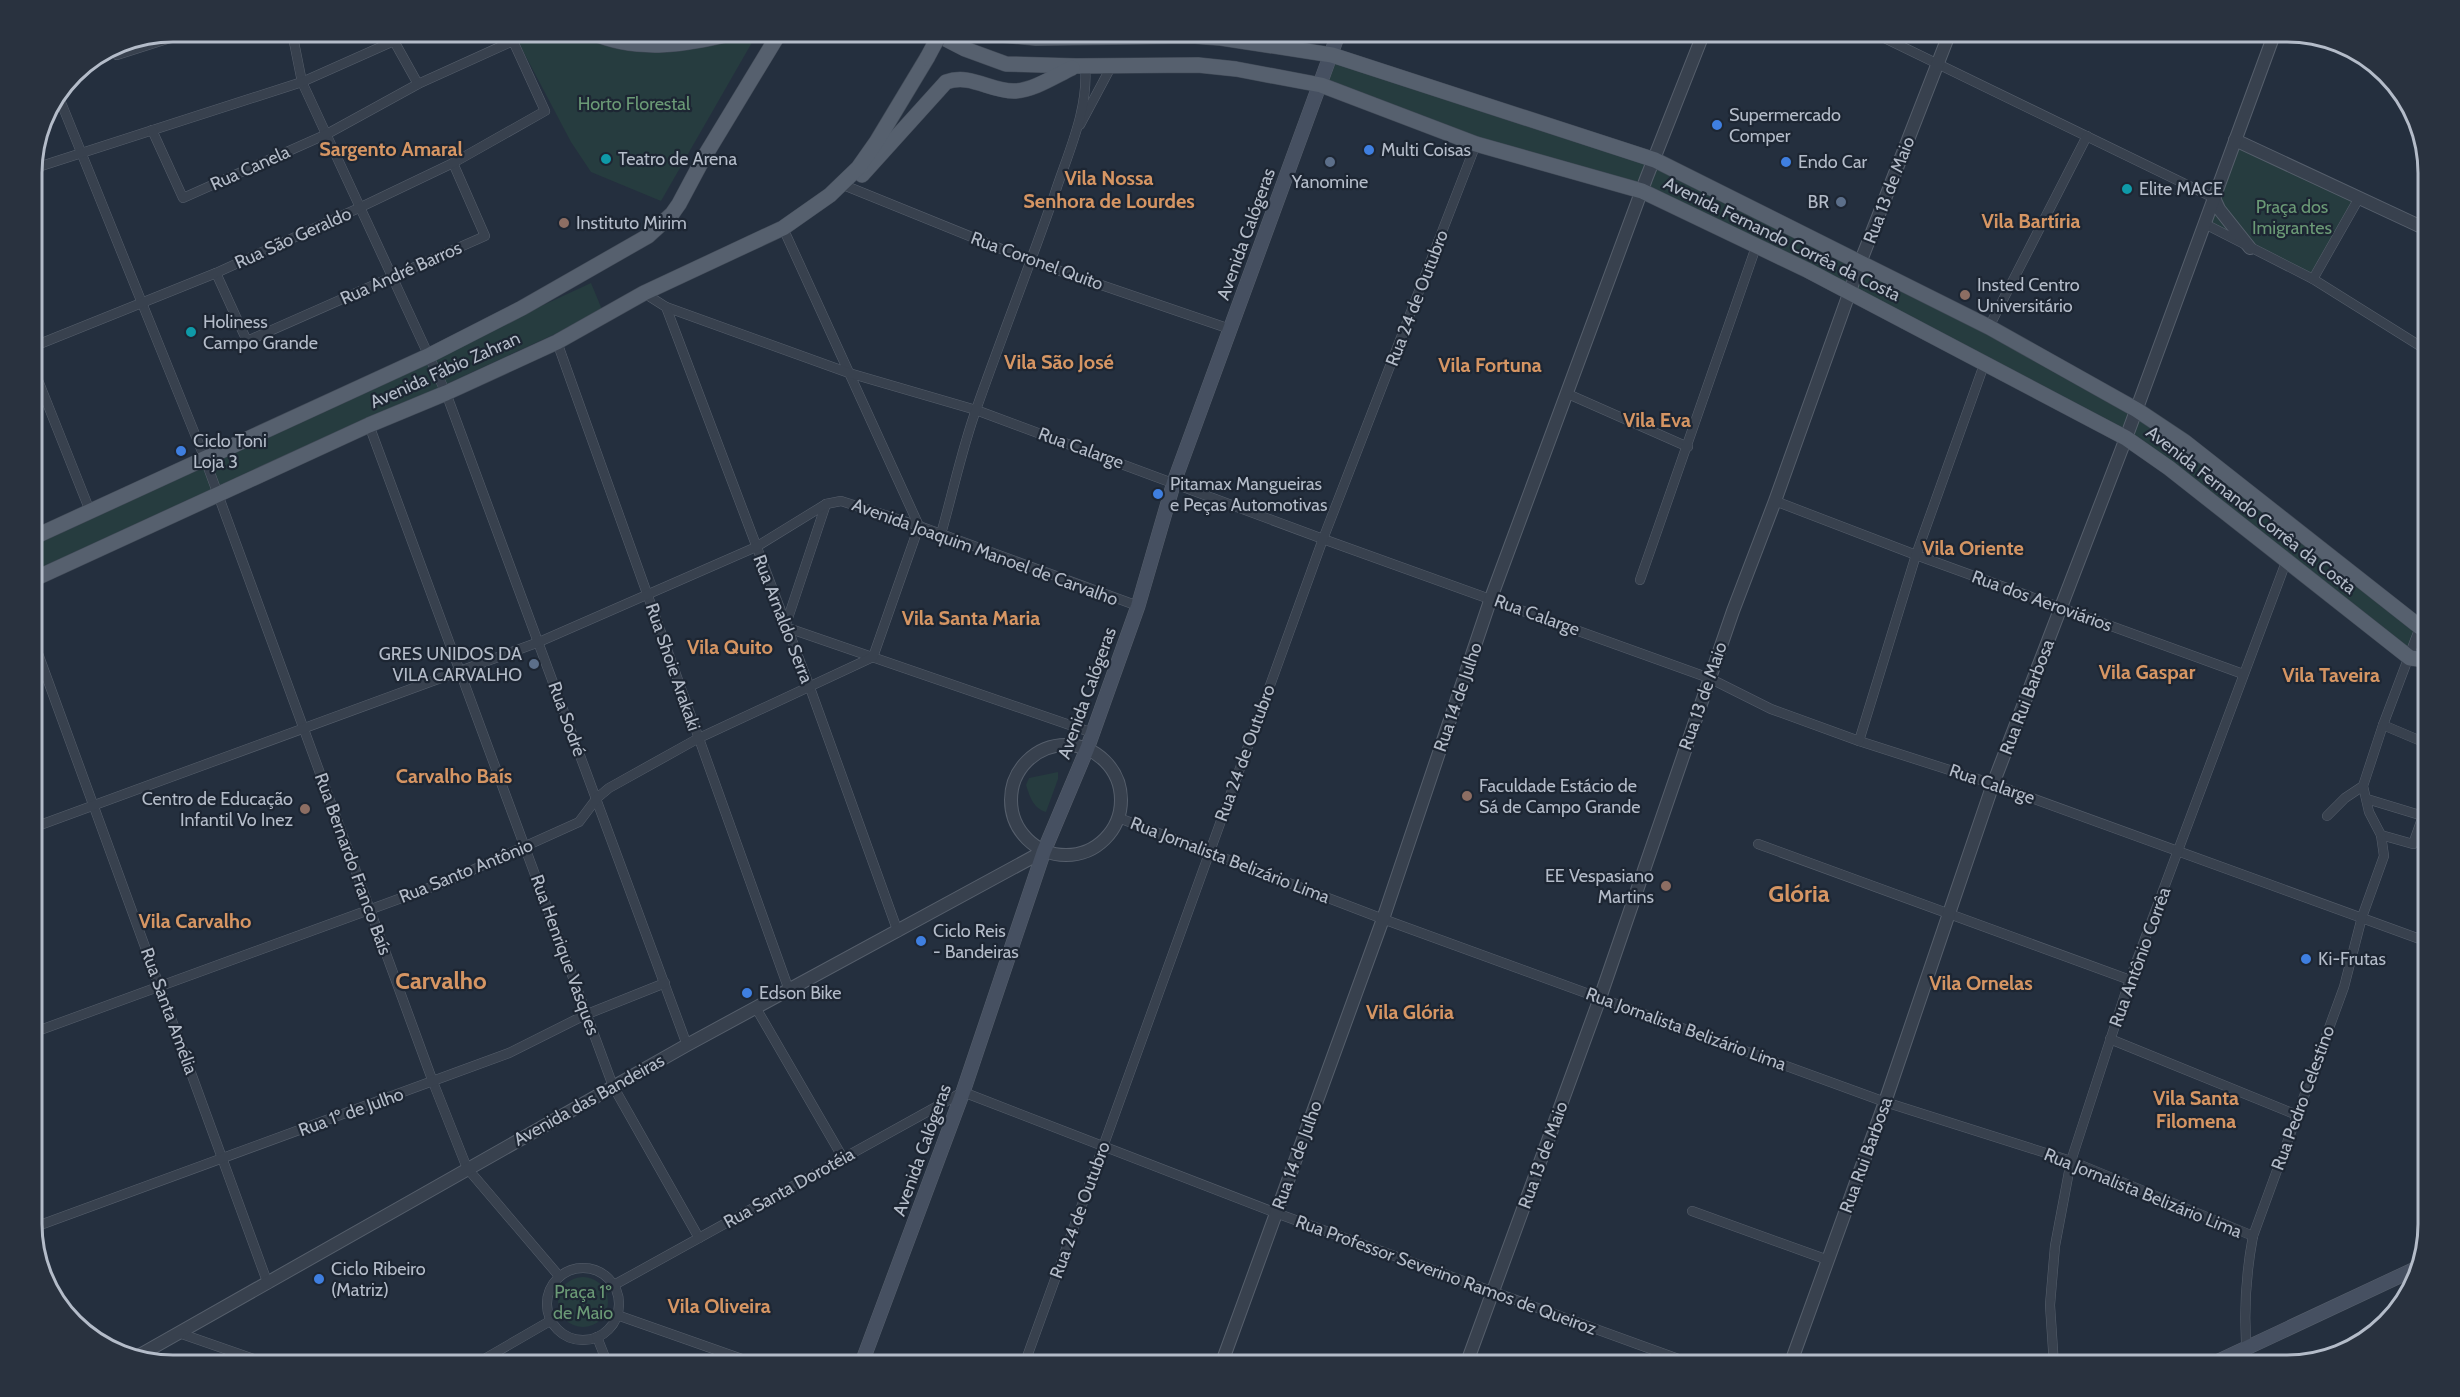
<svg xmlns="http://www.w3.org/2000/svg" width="2460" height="1397" font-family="Cabin,sans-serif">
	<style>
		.green { fill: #263c3f }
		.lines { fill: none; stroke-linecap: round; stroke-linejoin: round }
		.minor-casing { stroke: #565f6c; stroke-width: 10 }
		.tertiary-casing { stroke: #565f6c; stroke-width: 14 }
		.secondary-casing { stroke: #565f6c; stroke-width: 15 }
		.primary-casing { stroke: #414a57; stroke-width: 16 }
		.minor { stroke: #38414e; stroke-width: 9 }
		.tertiary { stroke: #38414e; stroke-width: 12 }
		.secondary { stroke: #465061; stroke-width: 14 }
		.primary { stroke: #56606e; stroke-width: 15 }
		.primary-bridge-casing { stroke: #414a57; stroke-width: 16; stroke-linecap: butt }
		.primary-bridge { stroke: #56606e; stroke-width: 15 }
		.shop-dot { fill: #3f7fe0; stroke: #1d2633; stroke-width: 2 }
		.culture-dot { fill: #0f9aa8; stroke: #1d2633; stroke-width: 2 }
		.service-dot { fill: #5c6f8a; stroke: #1d2633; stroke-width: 2 }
		.education-dot { fill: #8d6e63; stroke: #1d2633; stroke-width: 2 }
		.labels { text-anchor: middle; stroke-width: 4.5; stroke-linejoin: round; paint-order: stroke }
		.park-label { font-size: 18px; fill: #6b9a76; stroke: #1d2633 }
		.poi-label { font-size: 18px; fill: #b4bcc9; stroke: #1d2633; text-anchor: start }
		.street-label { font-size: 18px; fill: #b4bcc9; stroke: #1d2633 }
		.neighbourhood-label { font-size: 20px; font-weight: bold; fill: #d59563; stroke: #1d2633 }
		.district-label { font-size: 24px; font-weight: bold; fill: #d59563; stroke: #1d2633 }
		.rim { fill: none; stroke: #b4bcc9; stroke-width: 3 }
	</style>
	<rect width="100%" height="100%" fill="#242f3e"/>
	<!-- green -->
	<g class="green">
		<polygon points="513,32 758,32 661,201 591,172 571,142"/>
		<polygon points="1332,55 1655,160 2100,390 2428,626 2428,660 2425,660 2169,468 1670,203 1321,85"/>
		<polygon points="2235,140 2359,198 2313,279 2205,224"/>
		<polygon points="591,283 603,312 32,574 32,542"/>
		<path d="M1058,772V779L1046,812C1033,808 1030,797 1026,785L1029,778Z"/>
		<circle cx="583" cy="1302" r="25"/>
	</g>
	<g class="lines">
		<!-- minor casing -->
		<g class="minor-casing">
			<g id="minor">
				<polyline points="292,32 302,82 446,393 687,1045"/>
				<polyline points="392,32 394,41 418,84"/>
				<polyline points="1872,32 2214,198"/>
				<polyline points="113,46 117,55 189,32"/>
				<polyline points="58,95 205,459 433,1082 467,1168 559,1276"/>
				<polyline points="1080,125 1112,65"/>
				<polyline points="32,169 302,82 394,41 403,32"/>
				<polyline points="841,184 1031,261 1230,329"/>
				<polyline points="2205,224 2313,279 2428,351"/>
				<polyline points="783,228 919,526"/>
				<polyline points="216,273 247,341 485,236 453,163"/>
				<polyline points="2313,279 2359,198"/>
				<polyline points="644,293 666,307 849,373 976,410 1323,539 1709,678 1771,709 1859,741 1993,784 2428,942"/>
				<polyline points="666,307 809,685 898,932"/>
				<polyline points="1989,327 2087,136"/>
				<path d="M557,342C635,558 710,775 789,990"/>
				<polyline points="32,347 216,273 361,207 453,163 545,111 513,41 418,84 327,134 183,198 152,130"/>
				<polyline points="32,365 90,511"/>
				<polyline points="1568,394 1688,447"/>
				<polyline points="369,425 613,1086 699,1238"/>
				<polyline points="1775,501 1916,555 2243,674"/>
				<polyline points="826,504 785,627 1093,733"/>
				<path d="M941,534C953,492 962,448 977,407C1002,336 1030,265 1055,193C1068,153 1089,109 1085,66"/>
				<polyline points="1640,580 1757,244"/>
				<polyline points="32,637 268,1284"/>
				<polyline points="2383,725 2428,744"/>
				<polyline points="1859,741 1916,555 1985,362"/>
				<polyline points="2367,799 2423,816 2413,844 2381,835"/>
				<polyline points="2327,816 2345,798 2363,786"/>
				<polyline points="1119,818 1383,919 1885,1102 2071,1161 2253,1236"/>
				<polyline points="32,828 539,642 756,547 826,504 841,501 919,526 1138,606"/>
				<polyline points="1758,844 2130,980"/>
				<polyline points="756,1008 843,1158"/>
				<polyline points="32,1033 448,881 579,822 597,798 609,788 697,739 873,657 919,526"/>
				<polyline points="2110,1039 2297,1115"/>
				<polyline points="1692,1211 1828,1260"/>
				<polyline points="32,1228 509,1053 585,1015 665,983"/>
				<circle cx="583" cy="1304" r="36"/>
				<polyline points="614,1285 963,1092 1276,1213 1695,1365"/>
				<polyline points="617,1315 759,1365"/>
				<polyline points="179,1333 271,1365"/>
				<polyline points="597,1337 608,1365"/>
				<polyline points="474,1365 550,1321"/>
				<polyline points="1024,1365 1323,539 1476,144"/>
				<polyline points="2054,1365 2050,1305 2055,1246 2071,1161 2131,976 2286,562"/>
				<path d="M2248,1365C2243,1322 2245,1279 2253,1236L2344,987L2362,917L2384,856L2381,835L2369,812L2363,786L2383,725L2428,606"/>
			</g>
		</g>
		<!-- tertiary casing -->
		<g class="tertiary-casing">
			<g id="tertiary">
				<polyline points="2235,140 2428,230"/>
				<polyline points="2214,198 2219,209 2250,248"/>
				<circle cx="1066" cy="800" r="55"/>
				<polyline points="138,1356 687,1045 1044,851"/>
				<polyline points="1221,1365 1383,919 1491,598 1646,179 1704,32"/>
				<polyline points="1466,1365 1600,998 1733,611 1775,501 1860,263 1950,32"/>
				<polyline points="1790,1365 1885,1102 1993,784 2126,438 2275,32"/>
			</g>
		</g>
		<!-- secondary casing -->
		<g class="secondary-casing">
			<g id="secondary">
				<polyline points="861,1365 963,1092 1044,851 1087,749 1138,606 1174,482 1339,32"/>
				<polyline points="2210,1365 2417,1268"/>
			</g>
		</g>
		<!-- primary casing -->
		<g class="primary-casing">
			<g id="primary">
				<path d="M590,32C638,53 687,45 737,32"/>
				<polyline points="932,32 965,49 1006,64 1076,66 1198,65 1236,69 1321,85 1476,144 1642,191 1807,270 2126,438 2169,468 2410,658 2428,660"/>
				<polyline points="990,32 1003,35 1036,38 1192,36 1221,38 1332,55 1655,160 1989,327 2137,410 2185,442 2420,627 2428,626"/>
				<path d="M862,175L946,82C971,73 991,92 1015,91C1034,90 1055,76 1072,68"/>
				<polyline points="32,538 430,355 522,308 648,236 672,214 679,204 703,159 780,32"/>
				<polyline points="32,580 369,425 446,393 557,342 644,293 783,228 830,195 858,168 877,141 927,58"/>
			</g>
		</g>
		<!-- minor -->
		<use href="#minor" class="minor"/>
		<!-- tertiary -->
		<use href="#tertiary" class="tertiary"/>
		<!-- secondary -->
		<use href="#secondary" class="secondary"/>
		<!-- primary -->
		<use href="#primary" class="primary"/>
		<!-- primary-bridge casing -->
		<g class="primary-bridge-casing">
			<polyline id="primary-bridge" points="927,58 941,32"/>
		</g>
		<!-- primary-bridge -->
		<use href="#primary-bridge" class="primary-bridge"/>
	</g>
	<!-- markers -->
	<g class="shop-dot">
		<circle cx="1717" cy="125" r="6"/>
		<circle cx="1369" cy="150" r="6"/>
		<circle cx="1786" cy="162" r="6"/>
		<circle cx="181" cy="451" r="6"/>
		<circle cx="1158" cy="494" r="6"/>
		<circle cx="921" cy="941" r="6"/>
		<circle cx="2306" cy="959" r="6"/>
		<circle cx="747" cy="993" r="6"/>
		<circle cx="319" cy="1279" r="6"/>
	</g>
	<g class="culture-dot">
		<circle cx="606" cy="159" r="6"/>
		<circle cx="2127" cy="189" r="6"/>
		<circle cx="191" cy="332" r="6"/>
	</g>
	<g class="service-dot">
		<circle cx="1330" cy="162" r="6"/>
		<circle cx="1841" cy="202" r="6"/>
		<circle cx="534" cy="664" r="6"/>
	</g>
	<g class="education-dot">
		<circle cx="564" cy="223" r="6"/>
		<circle cx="1965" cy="295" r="6"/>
		<circle cx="1467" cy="796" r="6"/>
		<circle cx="305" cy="809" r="6"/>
		<circle cx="1666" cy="886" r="6"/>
	</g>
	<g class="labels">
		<!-- park labels -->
		<g class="park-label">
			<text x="634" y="110">Horto Florestal</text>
			<text x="2292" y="213">Praça dos<tspan x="2292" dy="21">Imigrantes</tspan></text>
			<text x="583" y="1298">Praça 1º<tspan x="583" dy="21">de Maio</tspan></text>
		</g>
		<!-- poi labels -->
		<g class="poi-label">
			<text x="1729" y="121">Supermercado<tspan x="1729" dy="21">Comper</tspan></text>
			<text x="1381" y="156">Multi Coisas</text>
			<text x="618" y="165">Teatro de Arena</text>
			<text x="1798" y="168">Endo Car</text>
			<text x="1330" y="188" text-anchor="middle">Yanomine</text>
			<text x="2139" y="195">Elite MACE</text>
			<text x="1829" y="208" text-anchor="end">BR</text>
			<text x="576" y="229">Instituto Mirim</text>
			<text x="1977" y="291">Insted Centro<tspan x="1977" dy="21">Universitário</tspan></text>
			<text x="203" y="328">Holiness<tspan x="203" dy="21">Campo Grande</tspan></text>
			<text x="193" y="447">Ciclo Toni<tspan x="193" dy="21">Loja 3</tspan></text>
			<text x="1170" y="490">Pitamax Mangueiras<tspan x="1170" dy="21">e Peças Automotivas</tspan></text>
			<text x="522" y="660" text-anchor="end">GRES UNIDOS DA<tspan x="522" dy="21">VILA CARVALHO</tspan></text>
			<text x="1479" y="792">Faculdade Estácio de<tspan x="1479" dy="21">Sá de Campo Grande</tspan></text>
			<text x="293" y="805" text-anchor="end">Centro de Educação<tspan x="293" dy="21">Infantil Vo Inez</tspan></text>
			<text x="1654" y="882" text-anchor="end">EE Vespasiano<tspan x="1654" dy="21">Martins</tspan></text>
			<text x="933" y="937">Ciclo Reis<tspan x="933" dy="21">- Bandeiras</tspan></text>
			<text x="2318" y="965">Ki-Frutas</text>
			<text x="759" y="999">Edson Bike</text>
			<text x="331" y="1275">Ciclo Ribeiro<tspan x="331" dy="21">(Matriz)</tspan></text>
		</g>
		<!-- street labels -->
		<g class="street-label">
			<text transform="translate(250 168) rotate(-24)" y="6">Rua Canela</text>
			<text transform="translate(1889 190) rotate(-69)" y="6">Rua 13 de Maio</text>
			<text transform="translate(1246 234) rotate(-70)" y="6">Avenida Calógeras</text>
			<text transform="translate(293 238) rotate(-24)" y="6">Rua São Geraldo</text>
			<text transform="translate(1782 239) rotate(26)" y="6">Avenida Fernando Corrêa da Costa</text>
			<text transform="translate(1037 261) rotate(20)" y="6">Rua Coronel Quito</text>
			<text transform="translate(401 273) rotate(-24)" y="6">Rua André Barros</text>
			<text transform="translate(1417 298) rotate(-69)" y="6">Rua 24 de Outubro</text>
			<text transform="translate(445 370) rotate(-24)" y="6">Avenida Fábio Zahran</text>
			<text transform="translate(1081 448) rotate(20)" y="6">Rua Calarge</text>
			<text transform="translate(2251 510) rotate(38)" y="6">Avenida Fernando Corrêa da Costa</text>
			<text transform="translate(985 552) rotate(20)" y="6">Avenida Joaquim Manoel de Carvalho</text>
			<text transform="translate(2042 601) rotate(20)" y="6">Rua dos Aeroviários</text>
			<text transform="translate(1537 615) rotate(20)" y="6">Rua Calarge</text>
			<text transform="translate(783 619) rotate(69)" y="6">Rua Arnaldo Serra</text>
			<text transform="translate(673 667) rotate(71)" y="6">Rua Shoie Arakaki</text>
			<text transform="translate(1087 693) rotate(-70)" y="6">Avenida Calógeras</text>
			<text transform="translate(1703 696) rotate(-71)" y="6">Rua 13 de Maio</text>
			<text transform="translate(1458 697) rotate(-71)" y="6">Rua 14 de Julho</text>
			<text transform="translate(2027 697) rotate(-69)" y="6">Rua Rui Barbosa</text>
			<text transform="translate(567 719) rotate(70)" y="6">Rua Sodré</text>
			<text transform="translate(1245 753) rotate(-70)" y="6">Rua 24 de Outubro</text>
			<text transform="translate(1992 784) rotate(19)" y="6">Rua Calarge</text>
			<text transform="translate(1230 860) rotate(21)" y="6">Rua Jornalista Belizário Lima</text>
			<text transform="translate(353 864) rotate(70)" y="6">Rua Bernardo Franco Baís</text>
			<text transform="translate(466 871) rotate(-22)" y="6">Rua Santo Antônio</text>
			<text transform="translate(565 955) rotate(70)" y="6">Rua Henrique Vasques</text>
			<text transform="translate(2140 957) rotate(-70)" y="6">Rua Antônio Corrêa</text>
			<text transform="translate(169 1011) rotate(70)" y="6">Rua Santa Amélia</text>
			<text transform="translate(1686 1029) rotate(20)" y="6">Rua Jornalista Belizário Lima</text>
			<text transform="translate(2303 1098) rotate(-70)" y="6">Rua Pedro Celestino</text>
			<text transform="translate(589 1100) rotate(-29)" y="6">Avenida das Bandeiras</text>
			<text transform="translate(351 1112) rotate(-20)" y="6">Rua 1º de Julho</text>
			<text transform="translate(922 1150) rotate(-70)" y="6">Avenida Calógeras</text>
			<text transform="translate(1297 1155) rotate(-70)" y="6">Rua 14 de Julho</text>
			<text transform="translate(1543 1155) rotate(-70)" y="6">Rua 13 de Maio</text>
			<text transform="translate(1866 1155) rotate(-70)" y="6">Rua Rui Barbosa</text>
			<text transform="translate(789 1188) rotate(-29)" y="6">Rua Santa Dorotéia</text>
			<text transform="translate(2143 1193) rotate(22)" y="6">Rua Jornalista Belizário Lima</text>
			<text transform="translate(1080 1210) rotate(-70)" y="6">Rua 24 de Outubro</text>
			<text transform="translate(1446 1275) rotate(20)" y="6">Rua Professor Severino Ramos de Queiroz</text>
		</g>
		<!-- neighbourhood labels -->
		<g class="neighbourhood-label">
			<text x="391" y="156">Sargento Amaral</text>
			<text x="1109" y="185">Vila Nossa<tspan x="1109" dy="23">Senhora de Lourdes</tspan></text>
			<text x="2031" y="228">Vila Bartíria</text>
			<text x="1059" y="369">Vila São José</text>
			<text x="1490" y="372">Vila Fortuna</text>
			<text x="1657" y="427">Vila Eva</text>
			<text x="1973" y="555">Vila Oriente</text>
			<text x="971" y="625">Vila Santa Maria</text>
			<text x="730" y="654">Vila Quito</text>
			<text x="2147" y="679">Vila Gaspar</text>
			<text x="2331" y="682">Vila Taveira</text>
			<text x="454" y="783">Carvalho Baís</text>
			<text x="195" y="928">Vila Carvalho</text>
			<text x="1981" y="990">Vila Ornelas</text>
			<text x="1410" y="1019">Vila Glória</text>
			<text x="2196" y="1105">Vila Santa<tspan x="2196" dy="23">Filomena</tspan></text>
			<text x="719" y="1313">Vila Oliveira</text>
		</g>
		<!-- district labels -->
		<g class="district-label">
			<text x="1799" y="902">Glória</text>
			<text x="441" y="989">Carvalho</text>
		</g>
	</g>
	<!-- crop -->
	<path d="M0 0H2460V1397H0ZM173 42H2287A131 131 0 0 1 2418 173V1224A131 131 0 0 1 2287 1355H173A131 131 0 0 1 42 1224V173A131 131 0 0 1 173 42Z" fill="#29323f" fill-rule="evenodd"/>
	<path class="rim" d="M173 42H2287A131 131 0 0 1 2418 173V1224A131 131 0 0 1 2287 1355H173A131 131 0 0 1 42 1224V173A131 131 0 0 1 173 42Z"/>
</svg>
